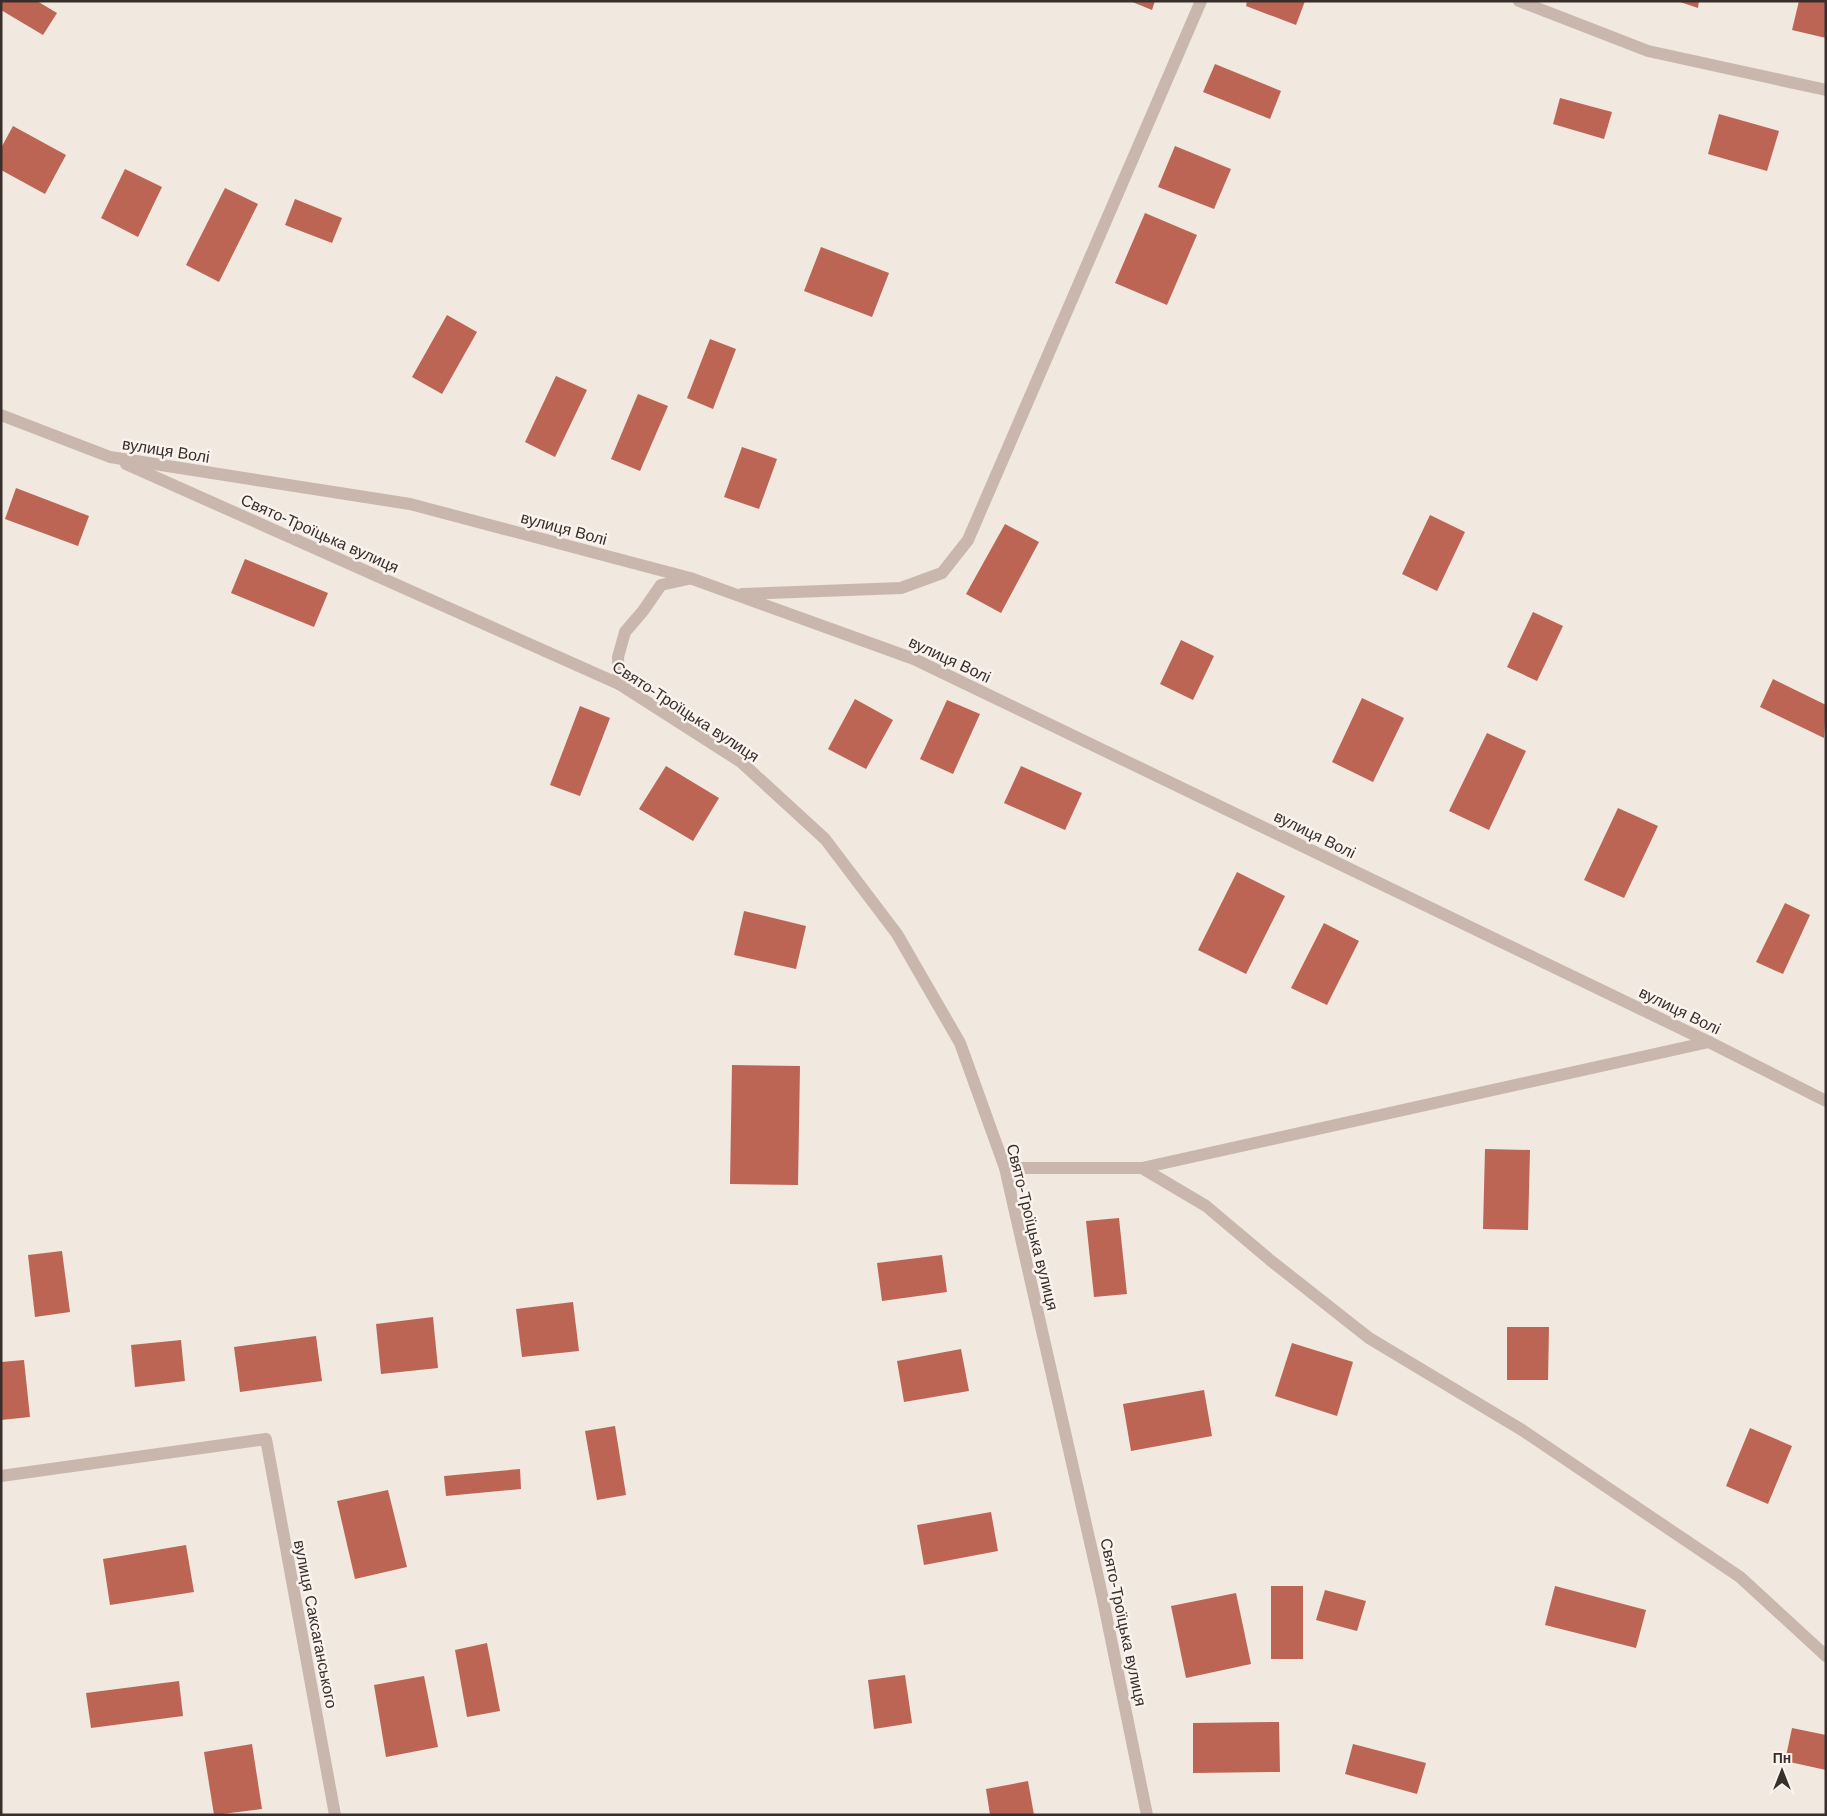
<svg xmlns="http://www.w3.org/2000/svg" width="1827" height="1816" font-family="Helvetica,sans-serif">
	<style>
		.building { fill: #bc6554 }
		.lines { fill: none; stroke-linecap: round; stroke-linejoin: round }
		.minor { stroke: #c9b7ad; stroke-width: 12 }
		.labels { text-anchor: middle; stroke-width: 5; stroke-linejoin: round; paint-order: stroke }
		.street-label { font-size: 16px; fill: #382e2b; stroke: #f9f2ed }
	</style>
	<rect width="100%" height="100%" fill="#f1e8e0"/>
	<!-- building -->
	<g class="building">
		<polygon points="1,1 37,1 57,13 43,35 1,10"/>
		<polygon points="1130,1 1155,1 1152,10"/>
		<polygon points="1247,1 1305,1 1296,25 1246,6"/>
		<polygon points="1677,1 1699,1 1698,8"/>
		<polygon points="1799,1 1826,1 1826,38 1792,30"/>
		<polygon points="1215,64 1281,91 1270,119 1203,92"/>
		<polygon points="1560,98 1612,112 1604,139 1553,124"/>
		<polygon points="1719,114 1779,131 1767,171 1708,154"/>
		<polygon points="13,126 66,155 45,194 1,170 1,148"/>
		<polygon points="1175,146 1231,169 1214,209 1158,187"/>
		<polygon points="125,169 162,187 138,237 101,218"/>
		<polygon points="225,188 258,204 219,282 186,265"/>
		<polygon points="295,199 342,218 332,243 285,225"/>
		<polygon points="1145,213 1197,235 1167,305 1115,283"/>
		<polygon points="821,247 889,273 872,317 804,291"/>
		<polygon points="447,315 477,332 442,394 412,377"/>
		<polygon points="710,339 736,349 713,409 687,398"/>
		<polygon points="556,376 587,390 555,457 525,442"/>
		<polygon points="638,394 668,406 640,471 611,459"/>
		<polygon points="742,447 777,459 759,509 724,497"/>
		<polygon points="16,488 89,516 78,546 5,519"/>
		<polygon points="1430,515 1465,532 1437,591 1402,574"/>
		<polygon points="1005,524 1039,542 1001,613 966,594"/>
		<polygon points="245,559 328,593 314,627 231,593"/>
		<polygon points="1533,612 1563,626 1537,681 1507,667"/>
		<polygon points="1181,640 1214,656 1193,700 1160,684"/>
		<polygon points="1773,679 1826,705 1824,738 1760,707"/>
		<polygon points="1362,698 1404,718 1373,782 1332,762"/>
		<polygon points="855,699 893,720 866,769 828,749"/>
		<polygon points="947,700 980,714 953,774 920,759"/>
		<polygon points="580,706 610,718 580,796 550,785"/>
		<polygon points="1487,733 1526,751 1489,830 1449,811"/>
		<polygon points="666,766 719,798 693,841 639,809"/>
		<polygon points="1021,766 1082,793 1065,830 1004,803"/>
		<polygon points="1618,808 1658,826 1624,898 1584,880"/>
		<polygon points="1237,872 1285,896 1246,974 1198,950"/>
		<polygon points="1785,903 1810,915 1783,974 1756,962"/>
		<polygon points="744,911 806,926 796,969 734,955"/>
		<polygon points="1324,923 1359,941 1327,1005 1291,988"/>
		<polygon points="732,1065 800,1066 798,1185 730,1184"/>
		<polygon points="1485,1149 1530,1150 1528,1230 1483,1229"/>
		<polygon points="1119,1218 1127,1294 1094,1297 1086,1221"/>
		<polygon points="62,1251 70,1312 35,1317 28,1255"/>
		<polygon points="942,1255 947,1292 882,1301 877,1263"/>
		<polygon points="573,1302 579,1351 522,1357 516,1309"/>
		<polygon points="433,1317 438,1368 381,1374 376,1324"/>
		<polygon points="1507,1327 1549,1327 1548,1380 1507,1380"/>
		<polygon points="316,1336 322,1381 240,1392 234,1347"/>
		<polygon points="181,1340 185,1381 135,1387 131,1345"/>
		<polygon points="1292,1343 1353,1362 1337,1416 1275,1396"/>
		<polygon points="961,1349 969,1391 904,1402 897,1361"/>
		<polygon points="24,1360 30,1417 1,1420 1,1362"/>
		<polygon points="1204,1390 1212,1436 1131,1451 1123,1404"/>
		<polygon points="615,1426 626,1495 597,1500 585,1431"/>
		<polygon points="1750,1428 1792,1446 1768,1504 1726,1486"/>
		<polygon points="520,1469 521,1489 446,1496 444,1476"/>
		<polygon points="388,1490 407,1567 355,1579 337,1501"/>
		<polygon points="991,1512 998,1551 924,1565 917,1525"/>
		<polygon points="186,1545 194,1592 110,1605 103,1559"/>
		<rect x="1271" y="1586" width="32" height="73"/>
		<polygon points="1555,1586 1646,1610 1636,1648 1545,1625"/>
		<polygon points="1325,1590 1366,1601 1357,1631 1316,1620"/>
		<polygon points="1236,1593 1251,1664 1186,1678 1171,1606"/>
		<polygon points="487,1643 500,1711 467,1717 455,1650"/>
		<polygon points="905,1675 912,1723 874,1729 868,1680"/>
		<polygon points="424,1676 438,1747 386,1757 374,1685"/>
		<polygon points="179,1681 183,1716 91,1728 86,1693"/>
		<polygon points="1279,1722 1280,1772 1193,1773 1193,1723"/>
		<polygon points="1792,1728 1826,1735 1826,1770 1785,1761"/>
		<polygon points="252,1744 262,1809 214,1815 204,1752"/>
		<polygon points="1353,1744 1426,1763 1417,1794 1345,1774"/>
		<polygon points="1028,1781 1034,1815 990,1815 986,1789"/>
	</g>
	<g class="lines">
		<!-- minor -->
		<g class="minor">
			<polyline points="1519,1 1648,51 1826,90"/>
			<polyline points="1,415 110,457 410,504 690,578 914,659 1709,1042 1826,1101"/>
			<polyline points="126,464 619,684 741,762 825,839 897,934 960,1043 1005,1168 1102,1595 1147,1815"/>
			<polyline points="742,594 901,588 942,573 968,540 1201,1"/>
			<polyline points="619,684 618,657 625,632 643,611 661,585 688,579"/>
			<polyline points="1005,1168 1142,1168 1709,1042"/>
			<polyline points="1142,1168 1206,1206 1270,1260 1369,1338 1522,1430 1740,1577 1826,1656"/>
			<polyline points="1,1476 266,1439 335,1815"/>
		</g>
	</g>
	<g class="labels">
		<!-- street labels -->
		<g class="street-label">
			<text transform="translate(166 450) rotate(9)" y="6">вулиця Волі</text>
			<text transform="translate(564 528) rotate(15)" y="6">вулиця Волі</text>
			<text transform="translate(320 533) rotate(24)" y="6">Свято-Троїцька вулиця</text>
			<text transform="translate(950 659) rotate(25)" y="6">вулиця Волі</text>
			<text transform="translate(686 711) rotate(33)" y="6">Свято-Троїцька вулиця</text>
			<text transform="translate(1315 834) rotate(26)" y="6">вулиця Волі</text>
			<text transform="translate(1680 1010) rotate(26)" y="6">вулиця Волі</text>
			<text transform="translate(1033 1227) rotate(76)" y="6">Свято-Троїцька вулиця</text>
			<text transform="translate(1124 1622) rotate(78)" y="6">Свято-Троїцька вулиця</text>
			<text transform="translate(316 1624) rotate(79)" y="6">вулиця Саксаганського</text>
		</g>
	</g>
	<!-- border -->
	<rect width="1827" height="1816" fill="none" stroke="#382e2b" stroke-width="5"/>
	<!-- north arrow -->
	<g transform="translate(1782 1771)" stroke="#f9f2ed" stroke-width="4" paint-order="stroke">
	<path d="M0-4L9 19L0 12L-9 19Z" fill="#382e2b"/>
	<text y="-8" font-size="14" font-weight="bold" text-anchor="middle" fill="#382e2b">Пн</text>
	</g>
</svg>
